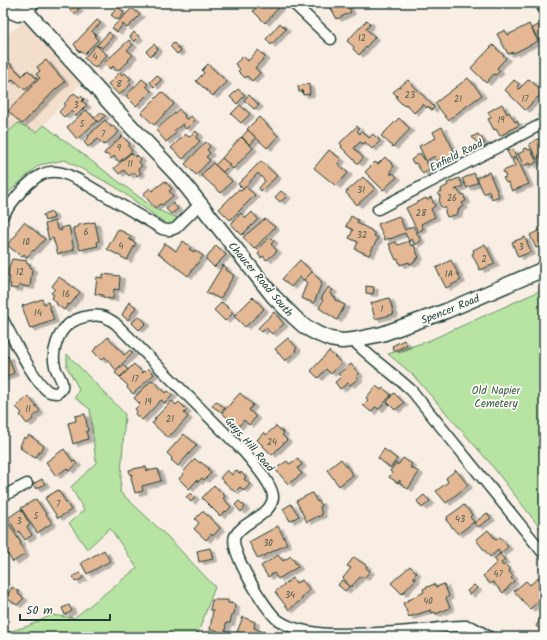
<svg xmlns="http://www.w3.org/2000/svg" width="547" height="640" font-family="Kalam,sans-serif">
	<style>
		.built { fill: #f2decb }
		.green { fill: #b7e4a2; stroke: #6b906b }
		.building { fill: #e4b894; stroke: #1f3d34; filter: url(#shadow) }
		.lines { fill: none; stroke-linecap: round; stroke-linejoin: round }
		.street-casing { stroke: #1f3d34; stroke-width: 13 }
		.secondary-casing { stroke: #1f3d34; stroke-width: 17 }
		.street { stroke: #fdfcf7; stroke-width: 10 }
		.secondary { stroke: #fdfcf7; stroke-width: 14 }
		.labels { text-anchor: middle; stroke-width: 3.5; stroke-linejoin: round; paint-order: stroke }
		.number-label { font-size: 9px; fill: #505c4c }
		.street-label { font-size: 11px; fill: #1f3d34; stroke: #fdfcf7 }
		.park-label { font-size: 11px; fill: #3d5e4a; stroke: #fdfcf7 }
	</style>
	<defs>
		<filter id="shadow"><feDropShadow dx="4.5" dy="2.5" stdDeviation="0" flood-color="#0004"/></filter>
	</defs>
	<rect width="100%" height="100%" fill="#f8eee3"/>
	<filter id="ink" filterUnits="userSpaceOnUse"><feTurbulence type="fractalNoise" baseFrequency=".025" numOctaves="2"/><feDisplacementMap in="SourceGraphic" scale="8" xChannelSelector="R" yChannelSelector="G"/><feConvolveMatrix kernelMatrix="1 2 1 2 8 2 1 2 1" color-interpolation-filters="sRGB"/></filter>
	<g filter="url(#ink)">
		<!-- built -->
		<polygon class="built" points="22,23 27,24 82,82 37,132 18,123 3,137 3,39"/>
		<!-- green -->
		<g class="green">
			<polygon points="18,123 37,132 44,125 155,209 178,218 169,226 114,186 65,160 39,165 7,194 3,200 3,137"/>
			<polygon points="544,289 544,533 490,463 411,373 388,354 428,341"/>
			<polygon points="67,354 125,414 120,492 169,538 215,587 198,633 192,637 9,637 8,632 28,626 52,615 74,618 137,568 110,528 87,549 69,523 84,510 71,487 96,463 90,409 75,398 79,389 67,367"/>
		</g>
		<!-- building -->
		<g class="building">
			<polygon points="68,3 73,3 79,9 74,14 66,6"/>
			<polygon points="260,3 278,3 281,5 265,23 253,11"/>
			<polygon points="325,3 347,3 351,12 337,19 330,7 327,7"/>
			<polygon points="118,7 124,13 118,20 111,15"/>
			<polygon points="132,8 140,15 127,28 123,24 117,32 112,28"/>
			<polygon points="97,20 101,23 92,31 96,35 94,36 98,40 84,54 80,51 79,52 74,44"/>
			<polygon points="367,20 370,23 369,24 370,25 366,29 375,37 359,55 353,49 354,47 347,41"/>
			<polygon points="280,23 286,29 271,45 266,39"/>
			<polygon points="529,24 538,41 514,53 513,52 508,54 497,34 505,30 508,35"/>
			<polygon points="538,25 544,34 544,48 532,29"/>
			<polygon points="109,32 113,36 102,48 100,46 99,47 97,45"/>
			<polygon points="134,32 139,37 134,42 130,37"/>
			<polygon points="129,40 133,45 127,50 133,55 128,60 129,61 117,71 113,66 110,69 104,63"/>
			<polygon points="174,43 181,51 177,54 170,46"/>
			<polygon points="154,44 158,49 151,56 146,51"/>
			<polygon points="96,45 107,55 95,68 84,58"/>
			<polygon points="493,45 506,58 497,68 500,71 496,75 494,74 486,83 471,68"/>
			<polygon points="258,50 265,57 255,68 260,73 252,81 247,76 245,78 238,71 240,69 235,64 243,56 248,61"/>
			<polygon points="3,57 22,76 28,70 37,79 25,90 13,79 10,82 3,76"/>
			<polygon points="46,60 65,82 56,89 22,124 8,111 40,78 36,74 40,71 37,67"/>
			<polygon points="208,64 227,82 213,96 196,81 204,73 202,70"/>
			<polygon points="120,72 122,75 125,73 131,79 128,81 131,84 119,95 108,84"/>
			<polygon points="157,75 161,80 154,87 150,82"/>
			<polygon points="468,78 482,95 448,120 435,103"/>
			<polygon points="142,79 148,84 146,86 151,91 136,106 126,96"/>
			<polygon points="529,79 543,92 525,110 505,90 514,80 519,84 517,87 519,89"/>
			<polygon points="408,80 434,107 432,110 428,106 427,108 423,104 414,113 406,104 404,106 396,98 397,96 393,92"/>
			<polygon points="309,84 310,94 303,95 302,90 303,92 299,92 298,86"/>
			<polygon points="238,89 245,95 237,104 230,97"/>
			<polygon points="162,92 174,104 154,125 141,113"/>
			<polygon points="74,93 79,97 81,96 84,99 82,101 87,105 76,116 71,111 64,117 59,112 65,105 64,104"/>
			<polygon points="249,95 259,105 254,109 244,100"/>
			<polygon points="502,104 507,114 509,112 515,122 517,121 519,125 500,136 496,129 494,130 488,119 491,118 488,112"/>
			<polygon points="240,105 250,114 241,123 231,114"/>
			<polygon points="179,109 185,116 184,117 187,120 191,116 195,120 186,129 183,125 184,123 174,131 176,133 166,142 156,130"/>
			<polygon points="86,110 97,121 77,139 67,127"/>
			<polygon points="101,112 105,116 98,122 94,118"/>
			<polygon points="259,117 278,136 267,148 247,129"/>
			<polygon points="399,118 410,129 393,147 381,136"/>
			<polygon points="105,120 111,127 113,126 119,132 104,145 98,139 88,147 84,142 89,137 88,136 93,132 92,132"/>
			<polygon points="357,126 359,129 357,131 360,134 362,131 369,138 373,134 380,141 372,149 365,142 363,144 360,142 354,148 363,158 358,164 341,147 342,146 340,143"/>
			<polygon points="442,127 455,153 438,162 435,156 426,161 419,146 436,138 433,132"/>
			<polygon points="248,130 256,138 250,145 242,137"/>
			<polygon points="196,131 199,134 196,138 200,141 183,159 171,148 185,134 189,137"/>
			<polygon points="478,134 485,143 480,146 472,137"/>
			<polygon points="122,136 130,144 128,146 132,151 119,162 114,156 111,159 107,154 105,155 104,153"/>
			<polygon points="241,137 253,148 233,169 222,158"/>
			<polygon points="540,138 544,145 544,159 543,160 541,156 537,159 529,144"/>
			<polygon points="206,142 210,146 207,150 210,153 206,157 210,160 196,175 185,164"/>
			<polygon points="527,148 528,150 530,149 537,162 531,165 530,163 524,166 518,154 524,151 523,149"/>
			<polygon points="513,149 516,156 511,159 507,151"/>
			<polygon points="329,150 341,159 338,164 348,173 336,186 314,168"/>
			<polygon points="131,153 135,157 137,155 141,159 139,162 142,166 138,169 141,173 137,176 134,172 129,176 124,170 119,174 114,168"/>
			<polygon points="420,153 430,168 423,174 416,163 414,164 411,160"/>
			<polygon points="385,157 394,166 391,170 391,175 393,173 397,177 383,190 365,172 375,162 378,164"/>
			<polygon points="222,158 230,165 223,172 215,165"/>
			<polygon points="517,158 529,184 512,191 508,182 506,183 503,178 506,177 503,171 515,166 512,160"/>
			<polygon points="261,161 277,176 261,191 259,188 265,181 258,173 243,189 238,184"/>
			<polygon points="213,163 232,181 221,193 201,175"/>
			<polygon points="489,172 499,196 492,199 489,191 484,194 477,178"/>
			<polygon points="474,173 478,182 467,188 462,179"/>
			<polygon points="363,177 375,189 357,205 347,194 346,192"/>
			<polygon points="459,178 463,186 455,190 457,189 461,195 463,194 466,201 462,203 464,206 458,209 459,211 457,212 458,214 447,217 445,212 446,208 441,207 439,203 440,196 438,193 442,191 441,189 448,185 447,183"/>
			<polygon points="165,181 172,189 169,191 173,196 162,205 160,204 155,208 143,194 150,188 152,191"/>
			<polygon points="246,187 255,195 230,220 219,209 239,189 241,191"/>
			<polygon points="281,191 287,196 280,202 275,197"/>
			<polygon points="431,197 435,206 431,209 435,217 421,224 423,229 418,232 406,208 426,198 427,200"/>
			<polygon points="173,203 178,209 171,214 166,209"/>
			<polygon points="52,212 54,218 45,221 43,215"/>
			<polygon points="252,212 258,219 242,235 231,224 241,213 246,218"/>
			<polygon points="351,216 358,220 357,223 371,230 371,231 375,234 374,236 378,238 369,255 355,249 358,242 349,238 353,230 346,226"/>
			<polygon points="399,216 405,230 413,226 421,241 415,245 412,239 409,241 405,233 390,239 389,238 385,240 378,224"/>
			<polygon points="265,219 275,227 254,249 243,237"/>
			<polygon points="55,221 57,229 59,229 60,231 62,230 61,228 69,226 74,250 58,254 53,238 49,240 45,224"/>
			<polygon points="24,222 45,239 34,251 33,250 27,257 24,254 22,257 7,245 18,233 16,232"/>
			<polygon points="95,222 99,241 97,242 98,246 80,250 73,228 79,226 78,225"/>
			<polygon points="544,228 544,245 536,248 530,235"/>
			<polygon points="118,229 131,236 129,239 136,243 127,260 107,249"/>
			<polygon points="270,237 274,241 271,244 277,251 267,260 263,256 261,258 258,254 260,252 257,249"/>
			<polygon points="525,237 531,252 518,257 512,242"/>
			<polygon points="183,241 191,247 189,249 194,252 195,250 203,256 188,276 158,253 165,243 176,251"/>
			<polygon points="409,241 411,246 414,245 419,258 415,259 416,261 410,264 409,262 400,265 398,259 396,260 389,244 396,242 398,245"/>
			<polygon points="485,244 495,264 480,270 472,254 474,253 473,250"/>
			<polygon points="216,245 226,255 214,267 206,259"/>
			<polygon points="12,259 27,261 27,264 30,264 30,267 32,268 30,287 19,285 18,289 10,288 11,284 9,284 10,277 8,277 9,267"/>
			<polygon points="300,260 312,272 304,280 300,277 291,287 282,279"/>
			<polygon points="451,260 461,280 446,288 436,268"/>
			<polygon points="223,265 227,268 226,270 234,275 220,299 210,294 210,295 206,293"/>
			<polygon points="312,272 322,282 314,303 301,298 307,283 304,280"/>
			<polygon points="103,274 120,276 119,290 114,289 113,299 105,298 103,297 103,295 95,294 97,277 103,278"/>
			<polygon points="59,277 80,292 70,305 68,304 64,310 56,304 57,303 51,298 54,295 51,293 55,289 52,286"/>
			<polygon points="366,286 374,287 373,294 366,293"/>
			<polygon points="328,287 333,290 330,294 336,298 335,300 345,305 337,320 319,308 323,300 321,299"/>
			<polygon points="253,297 264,309 245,327 234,316"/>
			<polygon points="389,298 394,314 375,319 371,303"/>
			<polygon points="42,299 44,304 48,302 54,320 30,329 22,306"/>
			<polygon points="129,302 136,307 128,320 122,315"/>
			<polygon points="222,302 233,313 225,321 214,310"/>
			<polygon points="274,312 284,324 272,334 266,328 262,332 258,328"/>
			<polygon points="139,316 146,323 139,330 132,323"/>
			<polygon points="108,337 124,355 130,350 133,353 116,370 105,357 101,360 93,351"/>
			<polygon points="288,338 297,348 295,350 296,351 285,361 275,349"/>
			<polygon points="404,340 407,345 394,351 392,346"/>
			<polygon points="329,351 341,363 331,374 326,369 318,378 311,371"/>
			<polygon points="8,356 14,373 3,378 3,358"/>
			<polygon points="134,364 143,373 148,368 154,374 133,394 127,388 128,386 120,378"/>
			<polygon points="351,364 359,374 357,376 358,379 350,385 348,383 340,389 335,382 341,377 338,374"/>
			<polygon points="123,365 128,370 120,377 115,373"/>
			<polygon points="152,380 166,393 168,391 173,395 165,403 161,400 142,420 135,414 137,411 135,409 140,404 134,398"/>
			<polygon points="376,386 381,390 383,388 391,395 379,409 375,407 371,412 363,405 368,400 366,398"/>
			<polygon points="240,393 253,405 249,410 256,417 249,425 244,420 238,427 222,413"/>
			<polygon points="394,393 404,403 395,410 387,402"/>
			<polygon points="28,396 40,411 32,418 33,419 27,424 20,415 22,413 16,407"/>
			<polygon points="172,401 176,405 179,402 187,410 184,413 188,417 171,435 170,434 167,437 152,423 156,420 154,419"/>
			<polygon points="216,401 225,408 221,412 212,406"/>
			<polygon points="85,414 88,431 86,431 88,439 73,444 68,423 76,421 75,416"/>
			<polygon points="276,426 284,433 282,435 287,440 272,455 257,440 264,432 266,435"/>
			<polygon points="184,434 197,445 178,466 171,460 172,458 167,453"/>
			<polygon points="29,435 44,446 35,458 20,448 22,447 20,446 24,437 26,439"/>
			<polygon points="64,449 73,462 75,461 77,464 69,471 67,468 56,476 46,462"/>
			<polygon points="384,449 397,459 390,468 378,458"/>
			<polygon points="403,458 412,464 410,467 419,472 408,489 400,483 400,480 398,483 389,477 392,473 390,471 396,463 398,465"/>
			<polygon points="195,459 200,463 201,462 209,469 207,470 211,473 204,480 202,478 198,482 197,480 189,489 179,479 184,473 183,472"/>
			<polygon points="298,459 302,465 297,468 302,474 288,484 275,469 287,461 289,464"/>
			<polygon points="341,459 353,475 339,486 327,470"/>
			<polygon points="143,467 146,467 147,471 158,469 161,481 142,486 143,491 135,493 131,478 132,474 130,475 129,470"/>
			<polygon points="227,470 232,475 236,470 240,474 241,472 246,477 244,479 250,484 244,491 240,487 235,492 220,478"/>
			<polygon points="456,470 468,485 446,503 436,491 448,482 446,478"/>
			<polygon points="42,479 45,484 36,489 33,484"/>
			<polygon points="214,485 225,496 223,498 231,507 226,512 225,511 220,516 202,498"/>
			<polygon points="58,490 71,510 58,518 45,498"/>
			<polygon points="191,493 195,497 191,502 186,497"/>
			<polygon points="312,493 317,502 319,501 322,506 320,507 322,515 318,517 318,516 307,522 296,501"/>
			<polygon points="424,495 430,501 422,508 417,501"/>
			<polygon points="36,499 52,523 37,533 21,508"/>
			<polygon points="239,501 245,507 241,512 235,505"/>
			<polygon points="291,504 299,516 290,521 283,509"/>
			<polygon points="464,505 472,515 470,517 474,522 458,534 446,520 448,519 447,517"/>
			<polygon points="21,509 30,525 27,527 32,535 25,540 19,531 17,533 8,518"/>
			<polygon points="203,511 220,528 213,536 211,534 206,540 194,529 199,523 195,519"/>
			<polygon points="487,513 491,518 478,527 474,523"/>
			<polygon points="7,521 21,543 20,543 25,554 13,562 3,548 3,524"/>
			<polygon points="278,526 287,544 258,559 249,542"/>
			<polygon points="488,530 496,540 500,537 508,547 500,554 498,550 490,557 476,540"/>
			<polygon points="210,548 213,559 199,562 197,551"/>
			<polygon points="104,550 110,561 87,574 81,563"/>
			<polygon points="500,554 505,560 501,563 503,566 505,564 510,570 509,572 513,576 511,578 514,581 503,593 493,582 490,584 483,576 497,562 494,559"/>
			<polygon points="278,555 283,561 291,556 298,567 278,579 274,573 268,577 261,566"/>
			<polygon points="354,557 367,566 366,568 370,571 364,578 361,576 351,587 343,578 351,568 347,566"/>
			<polygon points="410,566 417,573 413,577 416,579 402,594 391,583"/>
			<polygon points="80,573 83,578 75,582 73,576"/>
			<polygon points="544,573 544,596 530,609 514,591 526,581 530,585"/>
			<polygon points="292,578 296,583 302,580 310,590 302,596 303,598 289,610 275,592"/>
			<polygon points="342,580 349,587 345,591 338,585"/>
			<polygon points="434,584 436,587 444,584 449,596 446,598 450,608 436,614 435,612 432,613 431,610 409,617 403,603 424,592 423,589"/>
			<polygon points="474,585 477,588 470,595 467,591"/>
			<polygon points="12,587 19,592 18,594 24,598 17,605 6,598"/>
			<polygon points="212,600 228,600 228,603 235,604 234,614 232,614 230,623 226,623 225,634 219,633 219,632 217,630 210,630 213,610 210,610"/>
			<polygon points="69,605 72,611 65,615 62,608"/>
			<polygon points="544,613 544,633 536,626"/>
			<polygon points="243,617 255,622 254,628 276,637 239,637 240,633 237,632"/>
		</g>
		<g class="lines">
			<!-- street casing -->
			<g class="street-casing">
				<g id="street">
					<polyline points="293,3 331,39"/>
					<polyline points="540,3 544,9"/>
					<polyline points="378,209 544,123"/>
					<path d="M3,215C14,200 34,169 56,172C64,172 72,177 79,180L162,229C167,230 170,231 176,228L200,204"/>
					<path d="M3,320C12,336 34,382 48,391C51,393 54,393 57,393C61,391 63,388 62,383C61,377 56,372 55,366C51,353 58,332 69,324C74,320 83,317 89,316C100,314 106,317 115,323L244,452C252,462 274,485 273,498C270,517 243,521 235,536C228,550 266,611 278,620C292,630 314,633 331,634C361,634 391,633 422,630C436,629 452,625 467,626C475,627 482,633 489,637"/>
					<path d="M353,340C371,359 393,373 412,391L544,554"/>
					<polyline points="3,496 27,484"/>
				</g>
			</g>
			<!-- secondary casing -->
			<g class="secondary-casing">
				<g id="secondary">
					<polyline points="6,3 11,11 18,14 26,11 31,4"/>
					<polyline points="26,11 127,122 178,176 273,296 294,317 305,327 318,334 330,339 342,341 353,340 382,334 446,311 544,269"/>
				</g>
			</g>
			<!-- street -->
			<use href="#street" class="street"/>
			<!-- secondary -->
			<use href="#secondary" class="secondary"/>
		</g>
	</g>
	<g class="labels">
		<!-- number labels -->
		<g class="number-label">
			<text x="362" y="41">12</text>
			<text x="95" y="60">4</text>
			<text x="119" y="87">8</text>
			<text x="410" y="98">23</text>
			<text x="458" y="102">21</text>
			<text x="525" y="102">17</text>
			<text x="76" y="108">3</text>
			<text x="501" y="123">19</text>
			<text x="82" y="127">5</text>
			<text x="103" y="137">7</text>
			<text x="119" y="151">9</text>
			<text x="130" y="167">11</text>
			<text x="361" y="193">31</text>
			<text x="452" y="201">26</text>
			<text x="421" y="216">28</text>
			<text x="86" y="235">6</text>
			<text x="362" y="238">32</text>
			<text x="26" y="245">10</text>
			<text x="121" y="249">4</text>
			<text x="521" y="250">3</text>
			<text x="484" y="262">2</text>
			<text x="20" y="275">12</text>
			<text x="449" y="277">1A</text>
			<text x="66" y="297">16</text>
			<text x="382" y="312">1</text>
			<text x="38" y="316">14</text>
			<text x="135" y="382">17</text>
			<text x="148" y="405">19</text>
			<text x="28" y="412">11</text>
			<text x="170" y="422">21</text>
			<text x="272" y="445">24</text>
			<text x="58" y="507">7</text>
			<text x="36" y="519">5</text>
			<text x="460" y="522">43</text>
			<text x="19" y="524">3</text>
			<text x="268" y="546">30</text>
			<text x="498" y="577">47</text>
			<text x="290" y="598">34</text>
			<text x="428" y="604">40</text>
		</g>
		<!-- street labels -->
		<g class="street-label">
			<text transform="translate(456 155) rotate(-27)" y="4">Enfield Road</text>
			<text transform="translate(261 279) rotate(50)" y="4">Chaucer Road South</text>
			<text transform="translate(450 309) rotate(-22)" y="4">Spencer Road</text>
			<text transform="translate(250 444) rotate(49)" y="4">Guys Hill Road</text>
		</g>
		<!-- park labels -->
		<g class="park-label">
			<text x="496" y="394">Old Napier<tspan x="496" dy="13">Cemetery</tspan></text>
		</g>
	</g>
	<!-- margin -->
	<rect width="547" height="640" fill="none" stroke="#fdfcf7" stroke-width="16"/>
	<rect x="8" y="8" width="531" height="624" fill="none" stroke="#1f3d34" stroke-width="1.5" filter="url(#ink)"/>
	<!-- scale -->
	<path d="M20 614v6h90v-6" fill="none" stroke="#1f3d34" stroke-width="2"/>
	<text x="26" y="614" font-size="12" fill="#1f3d34" stroke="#fdfcf7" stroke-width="3" paint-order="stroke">50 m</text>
</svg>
